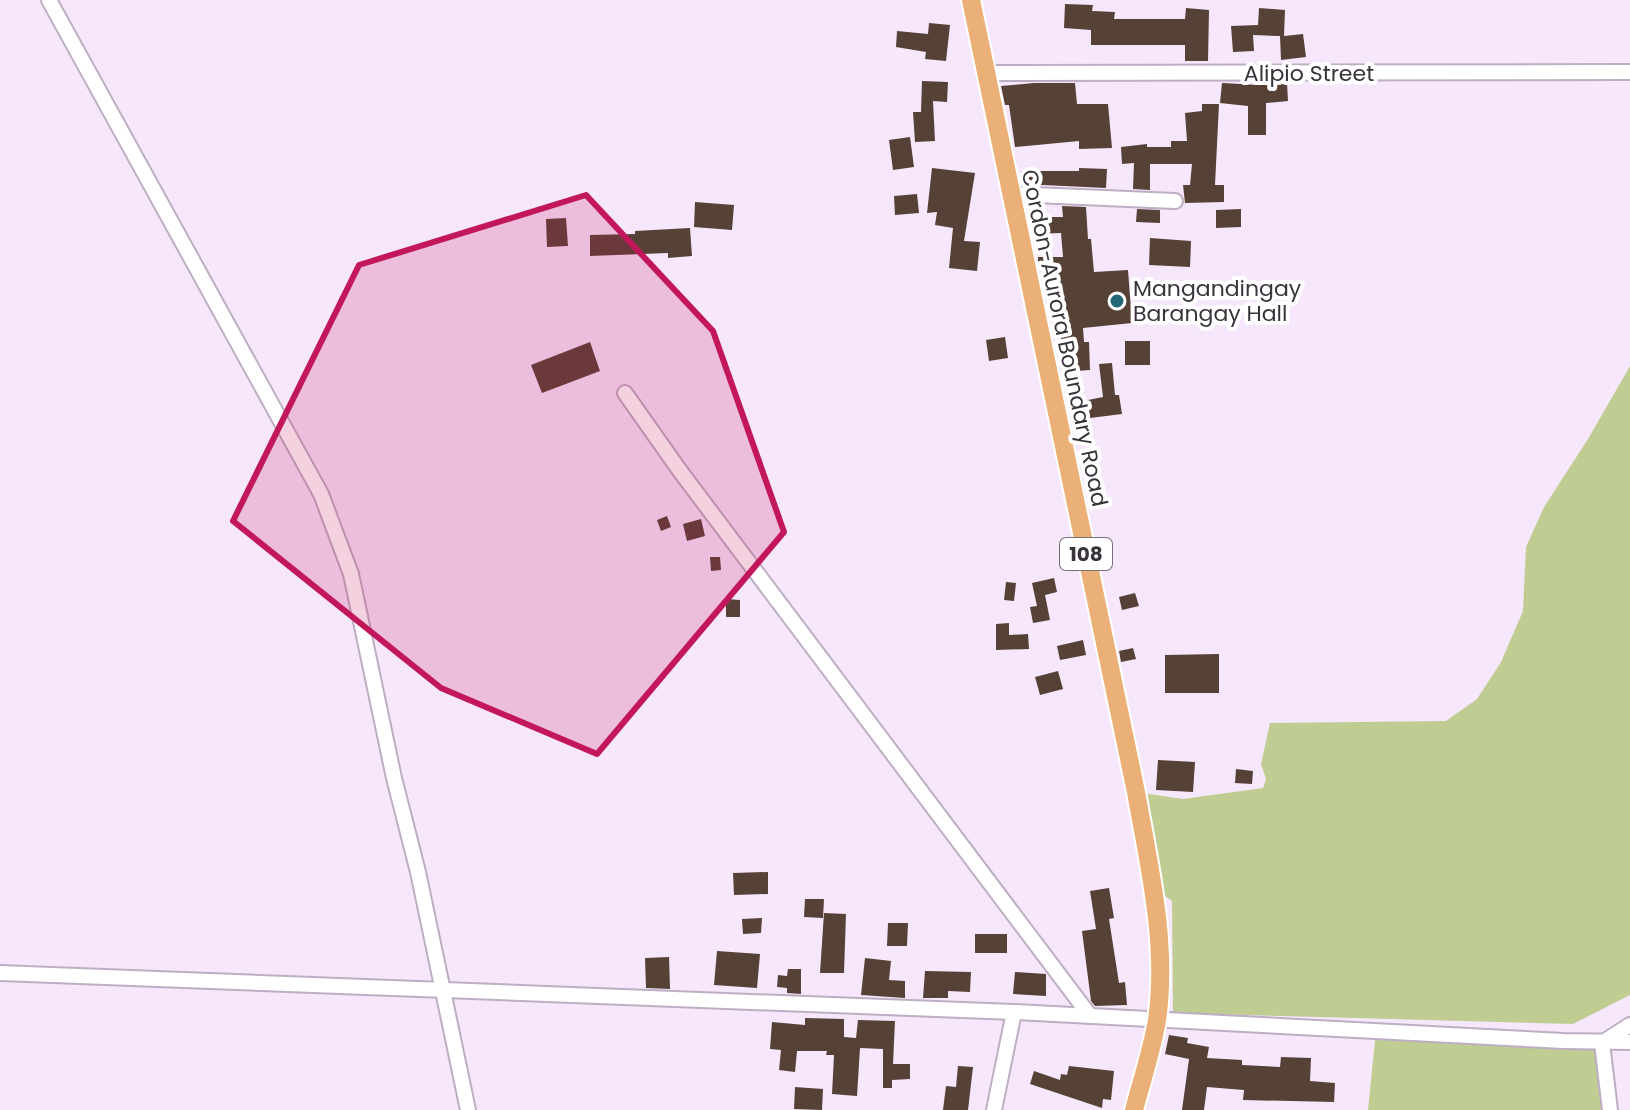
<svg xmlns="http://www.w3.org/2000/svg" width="1630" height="1110" font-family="Poppins,sans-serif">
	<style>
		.green { fill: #c0cd92 }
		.building { fill: #554135 }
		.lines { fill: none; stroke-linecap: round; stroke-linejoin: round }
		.minor-casing { stroke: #bdaec3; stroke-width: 18 }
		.major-casing { stroke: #fff; stroke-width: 22 }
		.minor { stroke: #fff; stroke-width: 14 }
		.major { stroke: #eab077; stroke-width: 18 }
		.marked { fill: #c2185b; fill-opacity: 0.2; stroke: #c2185b; stroke-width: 6; stroke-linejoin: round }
		.poi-dot { fill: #206876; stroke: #fff; stroke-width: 3 }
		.labels { text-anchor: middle; stroke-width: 8; stroke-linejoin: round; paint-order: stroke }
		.shield { fill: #fff; stroke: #747076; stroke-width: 2 }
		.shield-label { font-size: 20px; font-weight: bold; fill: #39333b }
		.street-label { font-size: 22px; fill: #39333b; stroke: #fff }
		.poi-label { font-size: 22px; fill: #39333b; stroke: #fff; text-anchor: start }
	</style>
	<rect width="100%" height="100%" fill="#f7e7fd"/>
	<!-- green -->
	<g class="green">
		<polygon points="1630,366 1630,995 1573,1024 1173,1013 1172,901 1153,887 1136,792 1183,799 1263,788 1266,779 1261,764 1270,723 1446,721 1477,699 1501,662 1523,611 1526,547 1544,507 1588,439"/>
		<polygon points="1376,1031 1602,1043 1610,1110 1368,1110"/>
	</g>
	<!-- building -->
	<g class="building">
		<polygon points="1065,4 1093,5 1092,11 1115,12 1114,19 1185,19 1186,8 1209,10 1208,61 1185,61 1185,45 1091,45 1091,30 1064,28"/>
		<polygon points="1259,8 1285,10 1284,36 1303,34 1306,57 1281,60 1280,36 1253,35 1254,51 1233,52 1231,26 1258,25"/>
		<polygon points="929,23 950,25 946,61 925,59 926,52 896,47 897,31 928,34"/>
		<polygon points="922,81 948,82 947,102 933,101 935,141 915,142 913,112 921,112"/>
		<polygon points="1034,83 1075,83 1077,104 1108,104 1112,148 1079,149 1079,141 1015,147 1009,105 1005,105 1001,86"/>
		<polygon points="1222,83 1259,85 1287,83 1288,101 1266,103 1266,135 1248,135 1248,106 1220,103"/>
		<polygon points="1202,104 1219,104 1215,185 1224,185 1224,202 1185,203 1183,185 1190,185 1192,164 1150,164 1150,190 1133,189 1134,163 1122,164 1121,147 1147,144 1147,147 1171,147 1171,141 1187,141 1185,113 1202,111"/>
		<polygon points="910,137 914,167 893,170 889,140"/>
		<polygon points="932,168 975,173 964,241 980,242 977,271 949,268 953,228 935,225 937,212 927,213"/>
		<polygon points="1079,168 1107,169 1106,188 1022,184 1021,171 1079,171"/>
		<polygon points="917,194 919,213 895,215 894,196"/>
		<polygon points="695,202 734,205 732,230 694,227"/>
		<polygon points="1062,206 1086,207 1088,239 1091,239 1094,272 1128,270 1132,323 1083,328 1084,342 1089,342 1090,370 1062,372 1061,335 1053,335 1052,329 1053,270 1040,270 1038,264 1038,257 1063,257 1061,233 1034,234 1034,217 1063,217"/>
		<polygon points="1137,209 1160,210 1160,223 1136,222"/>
		<polygon points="1241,209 1241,227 1216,228 1216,210"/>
		<polygon points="566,218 568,246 547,247 546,219"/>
		<polygon points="690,228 692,256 668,258 668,253 590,256 590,235 635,234 635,231"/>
		<polygon points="1150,238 1191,241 1190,267 1149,265"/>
		<polygon points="1005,337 1008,358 989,361 986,340"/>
		<rect x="1125" y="341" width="25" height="24"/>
		<polygon points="590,342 600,371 542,393 531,365"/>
		<polygon points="1112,363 1115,395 1119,395 1122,414 1090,418 1088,400 1103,397 1099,364"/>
		<polygon points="667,516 671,527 661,531 657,520"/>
		<polygon points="701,519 705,536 687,541 683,524"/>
		<polygon points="710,557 720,557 721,570 711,571"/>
		<polygon points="1054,578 1057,592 1045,595 1050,620 1033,623 1030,607 1037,606 1032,583"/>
		<polygon points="1006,582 1016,583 1014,601 1004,600"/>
		<polygon points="1135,593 1139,606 1122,610 1119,597"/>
		<polygon points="726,599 740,600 740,617 726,617"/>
		<polygon points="1009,623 1009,635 1028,634 1029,649 996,650 996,624"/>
		<polygon points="1083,640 1086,655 1060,660 1057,646"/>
		<polygon points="1133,648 1136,659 1121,662 1119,651"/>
		<polygon points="1219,654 1219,693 1165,693 1165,655"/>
		<polygon points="1058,671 1063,689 1040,695 1035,677"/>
		<polygon points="1158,760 1195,762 1193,792 1156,790"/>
		<polygon points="1236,769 1253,771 1252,784 1235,783"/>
		<polygon points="768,872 768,894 734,895 733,873"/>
		<polygon points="1109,888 1114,918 1109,919 1119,983 1125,982 1127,1005 1095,1006 1091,1001 1082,931 1096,929 1090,891"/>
		<polygon points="805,899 824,899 823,918 804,917"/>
		<polygon points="824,913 846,914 844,973 820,973"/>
		<polygon points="762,918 761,933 743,934 742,919"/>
		<polygon points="888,923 908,923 907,946 887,946"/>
		<rect x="975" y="934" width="32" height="19"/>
		<polygon points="717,951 760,954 757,988 714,985"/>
		<polygon points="669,957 670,989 646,988 645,958"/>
		<polygon points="865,958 891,961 889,980 905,981 905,998 861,995"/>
		<polygon points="788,969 801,969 801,994 787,993 787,988 777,987 778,975 787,976"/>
		<polygon points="925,971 971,972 970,992 948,991 948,998 923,998"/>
		<polygon points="1015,972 1046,974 1046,996 1013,994"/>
		<polygon points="805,1018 844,1019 844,1037 856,1038 858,1020 895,1021 893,1064 910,1064 910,1079 892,1080 892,1088 883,1088 883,1049 860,1048 857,1096 832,1094 834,1055 826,1055 827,1051 797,1051 795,1072 779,1070 781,1050 770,1049 772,1022 805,1025"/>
		<polygon points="1169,1035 1188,1038 1187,1043 1209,1047 1207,1058 1242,1060 1242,1065 1280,1067 1281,1057 1311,1058 1310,1081 1335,1083 1334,1102 1243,1100 1244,1090 1207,1087 1204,1110 1182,1110 1189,1059 1165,1054"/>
		<polygon points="958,1066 973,1067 968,1110 943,1110 946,1086 956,1087"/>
		<polygon points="1069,1066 1114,1071 1111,1100 1103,1099 1102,1108 1030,1084 1034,1071 1060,1080 1061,1074 1067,1075"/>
		<polygon points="795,1087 823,1089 822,1110 794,1109"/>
	</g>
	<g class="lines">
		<!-- minor casing -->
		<g class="minor-casing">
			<g id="minor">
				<polyline points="49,0 321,494 351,574 394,778 418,872 468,1110"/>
				<polyline points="988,73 1630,72"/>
				<polyline points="1010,194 1175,201"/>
				<polyline points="625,393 680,471 1090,1016"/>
				<polyline points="0,973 1014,1012 1564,1041 1630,1042"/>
				<polyline points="994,1110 1014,1012"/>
				<polyline points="1610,1110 1602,1043 1630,1025"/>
			</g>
		</g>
		<!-- major casing -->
		<g class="major-casing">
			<path id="major" d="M971,0L1136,792C1149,866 1168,944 1157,1020C1152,1050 1142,1080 1134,1110"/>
		</g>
		<!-- minor -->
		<use href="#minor" class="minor"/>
		<!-- major -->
		<use href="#major" class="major"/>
	</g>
	<!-- marked area -->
	<path class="marked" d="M586,195L713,331L784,532L597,754L441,688L233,521L359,265Z"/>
	<!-- markers -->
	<circle class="poi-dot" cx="1117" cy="301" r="8"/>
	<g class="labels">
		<!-- shield labels -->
		<rect class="shield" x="1060" y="538" width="52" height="32" rx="6"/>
		<g class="shield-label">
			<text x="1086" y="561">108</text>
		</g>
		<!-- street labels -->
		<g class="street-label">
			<text x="1309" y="81">Alipio Street</text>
			<text transform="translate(1065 338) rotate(78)" y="8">Cordon-Aurora Boundary Road</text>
		</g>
		<!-- poi labels -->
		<g class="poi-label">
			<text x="1133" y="296">Mangandingay<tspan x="1133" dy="25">Barangay Hall</tspan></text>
		</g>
	</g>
</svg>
